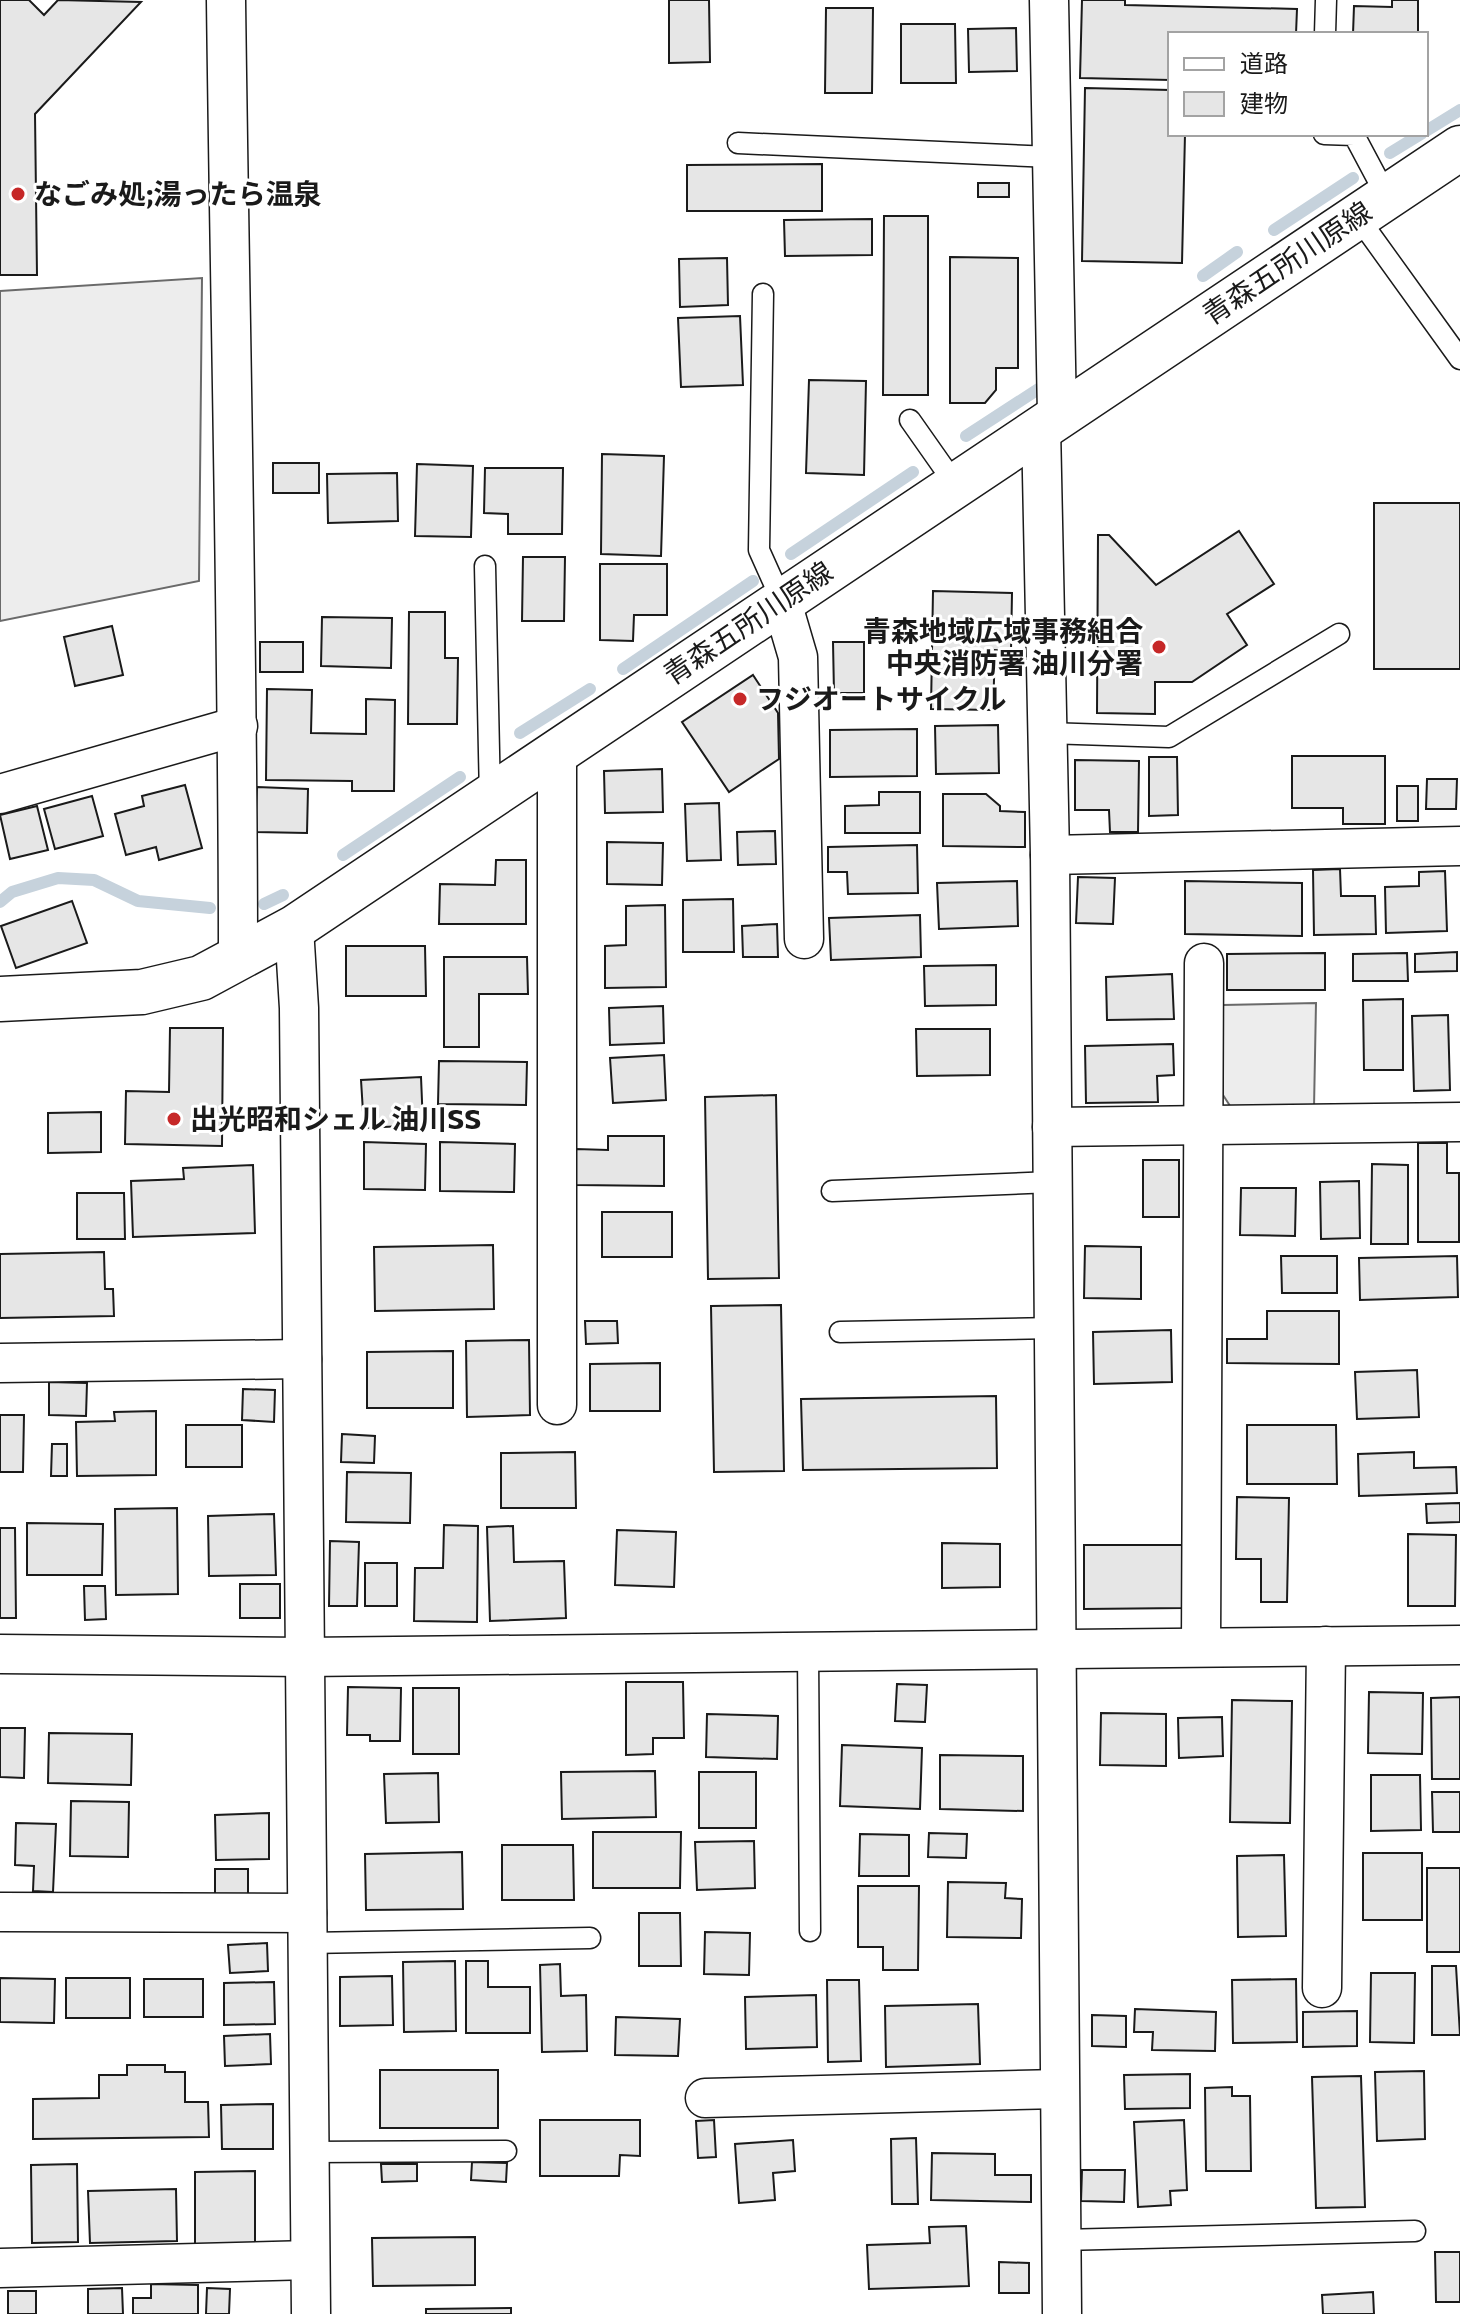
<svg xmlns="http://www.w3.org/2000/svg" width="1460" height="2314" font-family="Commissioner,'Noto Sans JP',sans-serif">
	<style>
		.parking { fill: #ededed; stroke: #6a6a6a; stroke-width: 2 }
		.lines { fill: none; stroke-linecap: round; stroke-linejoin: round }
		.stream { stroke: #c6d2dc; stroke-width: 12 }
		.building { fill: #e6e6e6; stroke: #1a1a1a; stroke-width: 2 }
		.service-casing { stroke: #1a1a1a; stroke-width: 23 }
		.minor-casing { stroke: #1a1a1a; stroke-width: 41 }
		.primary-casing { stroke: #1a1a1a; stroke-width: 47 }
		.service { stroke: #fff; stroke-width: 20 }
		.minor { stroke: #fff; stroke-width: 38 }
		.primary { stroke: #fff; stroke-width: 44 }
		.poi-dot { fill: #c62828; stroke: #fff; stroke-width: 3 }
		.labels { text-anchor: middle; stroke-width: 6; stroke-linejoin: round; paint-order: stroke }
		.poi-label { font-size: 28px; font-weight: bold; fill: #1a1a1a; stroke: #fff; text-anchor: start }
		.street-label { font-size: 28px; fill: #1a1a1a; stroke: #fff }
	</style>
	<rect width="100%" height="100%" fill="#fff"/>
	<!-- parking -->
	<g class="parking">
		<polygon points="202,278 199,581 0,621 0,291"/>
		<polygon points="1316,1003 1314,1108 1234,1112 1223,1095 1223,1005"/>
	</g>
	<g class="lines">
		<!-- stream -->
		<g class="stream">
			<polyline points="1426,131 1460,110"/>
			<polyline points="1390,153 1421,134"/>
			<polyline points="1274,230 1353,178"/>
			<polyline points="1203,276 1237,252"/>
			<polyline points="966,436 1043,386"/>
			<polyline points="791,554 913,472"/>
			<polyline points="623,669 753,581"/>
			<polyline points="520,733 590,689"/>
			<polyline points="343,855 460,777"/>
			<polyline points="0,902 12,892 58,878 94,880 138,901 210,908"/>
			<polyline points="264,904 283,895"/>
		</g>
	</g>
	<!-- building -->
	<g class="building">
		<polygon points="0,0 29,0 44,15 58,0 141,2 35,114 37,275 0,275"/>
		<polygon points="669,0 709,0 710,62 669,63"/>
		<polygon points="1082,0 1125,0 1125,5 1297,9 1296,34 1170,34 1170,80 1080,78"/>
		<polygon points="1392,0 1418,0 1418,34 1353,34 1354,6 1392,7"/>
		<polygon points="826,8 873,8 872,93 825,93"/>
		<polygon points="901,24 955,24 956,83 901,83"/>
		<polygon points="1016,28 1017,71 969,72 968,29"/>
		<polygon points="1085,88 1170,90 1170,134 1185,134 1182,263 1082,261"/>
		<polygon points="822,164 822,211 687,211 687,165"/>
		<rect x="978" y="183" width="31" height="14"/>
		<polygon points="884,216 928,216 928,395 883,395"/>
		<polygon points="872,219 872,255 785,256 784,220"/>
		<polygon points="950,257 1018,258 1018,368 996,368 996,390 985,403 950,403"/>
		<polygon points="727,258 728,305 680,307 679,259"/>
		<polygon points="740,316 743,385 681,387 678,318"/>
		<polygon points="809,380 866,381 864,475 806,473"/>
		<polygon points="602,454 664,456 661,556 601,554"/>
		<rect x="273" y="463" width="46" height="30"/>
		<polygon points="417,464 473,466 471,537 415,536"/>
		<polygon points="485,468 563,468 562,534 508,534 508,514 484,513"/>
		<polygon points="397,473 398,521 328,523 327,474"/>
		<rect x="1374" y="503" width="86" height="166"/>
		<polygon points="1239,531 1274,584 1227,614 1247,645 1192,682 1155,682 1155,714 1097,713 1098,535 1109,535 1156,585"/>
		<polygon points="523,557 565,557 564,621 522,621"/>
		<polygon points="600,564 667,564 667,615 634,615 633,641 600,640"/>
		<polygon points="933,591 1012,593 1011,651 995,650 993,710 931,709"/>
		<polygon points="409,612 445,612 445,658 458,658 457,724 408,724"/>
		<polygon points="322,617 392,618 391,668 321,666"/>
		<polygon points="112,626 123,675 75,686 64,637"/>
		<rect x="260" y="642" width="43" height="30"/>
		<polygon points="833,642 864,642 864,693 834,693"/>
		<polygon points="753,675 778,713 779,759 729,792 682,722"/>
		<polygon points="267,689 312,690 311,733 366,734 366,699 395,700 394,791 352,791 352,781 266,780"/>
		<polygon points="998,725 999,773 936,774 935,726"/>
		<polygon points="917,729 917,776 830,777 830,730"/>
		<polygon points="1292,756 1385,756 1385,824 1343,824 1343,808 1292,808"/>
		<polygon points="1149,757 1177,757 1178,815 1149,816"/>
		<polygon points="1075,760 1139,761 1138,832 1110,832 1109,810 1075,810"/>
		<polygon points="662,769 663,812 605,813 604,771"/>
		<polygon points="1427,779 1457,779 1456,809 1426,809"/>
		<polygon points="185,785 202,848 159,860 156,847 126,855 115,814 144,806 142,796"/>
		<rect x="1397" y="786" width="21" height="35"/>
		<polygon points="257,787 308,789 307,833 255,832"/>
		<polygon points="879,792 920,792 920,833 845,833 845,806 879,805"/>
		<polygon points="943,794 986,794 1000,806 1000,811 1025,812 1025,847 943,846"/>
		<polygon points="92,796 103,836 55,849 44,809"/>
		<polygon points="719,803 721,860 687,861 685,804"/>
		<polygon points="37,806 48,850 10,859 0,815"/>
		<polygon points="775,831 776,864 738,865 737,832"/>
		<polygon points="607,842 663,843 662,885 607,884"/>
		<polygon points="917,845 918,893 848,894 847,872 828,872 828,847"/>
		<polygon points="496,860 526,860 526,924 439,924 440,884 495,885"/>
		<polygon points="1340,869 1341,896 1375,896 1376,934 1314,935 1313,870"/>
		<polygon points="1445,871 1447,931 1386,933 1385,887 1419,886 1419,872"/>
		<polygon points="1078,877 1115,878 1113,924 1076,923"/>
		<polygon points="1017,881 1018,926 939,929 937,883"/>
		<polygon points="1185,881 1302,883 1302,936 1185,934"/>
		<polygon points="733,899 734,952 683,952 683,900"/>
		<polygon points="72,901 87,943 16,968 1,926"/>
		<polygon points="665,905 666,987 605,988 605,946 626,945 626,906"/>
		<polygon points="920,915 921,957 831,960 829,918"/>
		<polygon points="777,924 778,957 743,957 742,926"/>
		<polygon points="346,946 425,946 426,996 346,996"/>
		<polygon points="1457,952 1457,971 1415,972 1415,954"/>
		<polygon points="1325,953 1325,990 1227,990 1227,954"/>
		<polygon points="1407,953 1408,981 1353,981 1353,954"/>
		<polygon points="444,957 527,957 528,994 479,994 479,1047 444,1047"/>
		<polygon points="996,965 996,1005 925,1006 924,966"/>
		<polygon points="1172,974 1174,1019 1107,1020 1106,977"/>
		<polygon points="1403,999 1403,1070 1364,1070 1363,1000"/>
		<polygon points="663,1006 664,1043 610,1045 609,1008"/>
		<polygon points="1448,1015 1450,1090 1414,1091 1412,1016"/>
		<polygon points="170,1028 223,1028 222,1146 125,1144 126,1091 169,1092"/>
		<polygon points="916,1029 990,1029 990,1075 917,1076"/>
		<polygon points="1173,1044 1174,1075 1157,1076 1158,1102 1086,1103 1085,1046"/>
		<polygon points="664,1055 666,1100 613,1103 610,1058"/>
		<polygon points="439,1061 527,1062 526,1105 438,1104"/>
		<polygon points="421,1077 423,1125 364,1128 361,1080"/>
		<polygon points="776,1095 779,1278 708,1279 705,1097"/>
		<polygon points="101,1112 101,1152 48,1153 48,1113"/>
		<polygon points="608,1136 664,1136 664,1186 576,1185 576,1149 608,1150"/>
		<polygon points="364,1142 426,1144 425,1190 364,1189"/>
		<polygon points="440,1142 515,1144 514,1192 440,1191"/>
		<polygon points="1418,1143 1447,1143 1447,1173 1459,1173 1459,1242 1418,1242"/>
		<rect x="1143" y="1160" width="36" height="57"/>
		<polygon points="1372,1164 1408,1165 1408,1244 1371,1244"/>
		<polygon points="253,1165 255,1233 133,1237 131,1181 184,1179 183,1168"/>
		<polygon points="1359,1181 1360,1238 1321,1239 1320,1182"/>
		<polygon points="1241,1188 1296,1188 1295,1236 1240,1235"/>
		<polygon points="77,1193 124,1193 125,1239 77,1239"/>
		<rect x="602" y="1212" width="70" height="45"/>
		<polygon points="493,1245 494,1309 375,1311 374,1247"/>
		<polygon points="1085,1246 1141,1247 1141,1299 1084,1298"/>
		<polygon points="104,1252 105,1289 113,1289 114,1316 0,1318 0,1254"/>
		<polygon points="1281,1256 1337,1256 1337,1293 1282,1293"/>
		<polygon points="1457,1256 1458,1297 1360,1300 1359,1258"/>
		<polygon points="781,1305 784,1471 714,1472 711,1306"/>
		<polygon points="1267,1311 1339,1311 1339,1364 1227,1363 1227,1339 1267,1339"/>
		<polygon points="585,1321 617,1321 618,1343 586,1344"/>
		<polygon points="1171,1330 1172,1382 1094,1384 1093,1332"/>
		<polygon points="529,1340 530,1415 467,1417 466,1341"/>
		<polygon points="453,1351 453,1408 367,1408 367,1352"/>
		<polygon points="660,1363 660,1411 590,1411 590,1364"/>
		<polygon points="1417,1370 1419,1417 1357,1419 1355,1372"/>
		<polygon points="49,1382 87,1383 86,1416 49,1415"/>
		<polygon points="243,1389 275,1390 274,1422 242,1420"/>
		<polygon points="996,1396 997,1468 803,1470 801,1399"/>
		<polygon points="156,1411 156,1475 77,1476 76,1422 115,1421 114,1412"/>
		<polygon points="0,1415 24,1415 23,1472 0,1472"/>
		<rect x="186" y="1425" width="56" height="42"/>
		<polygon points="1247,1425 1336,1425 1337,1484 1247,1484"/>
		<polygon points="342,1434 375,1436 374,1463 341,1462"/>
		<polygon points="52,1444 67,1444 67,1476 51,1476"/>
		<polygon points="575,1452 576,1508 501,1508 501,1453"/>
		<polygon points="1414,1452 1414,1468 1456,1467 1457,1493 1359,1496 1358,1454"/>
		<polygon points="347,1472 411,1473 410,1523 346,1522"/>
		<polygon points="1237,1497 1289,1498 1287,1602 1261,1602 1261,1559 1236,1559"/>
		<polygon points="1460,1503 1460,1522 1427,1523 1426,1504"/>
		<polygon points="177,1508 178,1594 116,1595 115,1509"/>
		<polygon points="274,1514 276,1575 209,1576 208,1516"/>
		<polygon points="27,1523 103,1524 102,1575 27,1575"/>
		<polygon points="444,1525 478,1526 477,1622 414,1621 415,1568 443,1568"/>
		<polygon points="513,1526 514,1562 564,1561 566,1618 490,1621 487,1527"/>
		<polygon points="0,1528 15,1528 16,1618 0,1618"/>
		<polygon points="617,1530 676,1532 674,1587 615,1585"/>
		<polygon points="1408,1534 1456,1535 1455,1606 1408,1606"/>
		<polygon points="330,1541 359,1542 357,1606 329,1606"/>
		<polygon points="942,1543 1000,1544 1000,1587 942,1588"/>
		<polygon points="1084,1545 1184,1545 1184,1608 1084,1609"/>
		<rect x="365" y="1563" width="32" height="43"/>
		<rect x="240" y="1584" width="40" height="34"/>
		<polygon points="84,1586 105,1586 106,1619 85,1620"/>
		<polygon points="626,1682 683,1682 684,1738 653,1738 653,1754 626,1755"/>
		<polygon points="897,1684 927,1685 925,1722 895,1721"/>
		<polygon points="348,1687 401,1688 400,1741 370,1741 370,1735 347,1735"/>
		<rect x="413" y="1688" width="46" height="66"/>
		<polygon points="1369,1692 1423,1693 1422,1754 1368,1753"/>
		<polygon points="1460,1697 1460,1779 1432,1779 1431,1698"/>
		<polygon points="1232,1700 1292,1701 1290,1823 1230,1822"/>
		<polygon points="1101,1713 1166,1714 1166,1766 1100,1765"/>
		<polygon points="707,1714 778,1716 777,1759 706,1757"/>
		<polygon points="1222,1717 1223,1756 1179,1758 1178,1718"/>
		<polygon points="0,1728 25,1728 24,1778 0,1777"/>
		<polygon points="49,1733 132,1734 131,1785 48,1783"/>
		<polygon points="842,1745 922,1748 920,1809 840,1806"/>
		<polygon points="940,1755 1023,1756 1023,1811 940,1809"/>
		<polygon points="655,1771 656,1817 562,1819 561,1772"/>
		<rect x="699" y="1772" width="57" height="56"/>
		<polygon points="438,1773 439,1822 386,1823 384,1774"/>
		<polygon points="1371,1775 1420,1775 1421,1830 1371,1831"/>
		<polygon points="1432,1792 1460,1792 1460,1832 1433,1832"/>
		<polygon points="71,1801 129,1802 128,1857 70,1856"/>
		<polygon points="269,1813 269,1859 216,1860 215,1815"/>
		<polygon points="16,1823 56,1824 53,1892 33,1891 34,1866 15,1865"/>
		<polygon points="593,1832 681,1832 680,1888 593,1888"/>
		<polygon points="929,1833 967,1834 966,1858 928,1857"/>
		<polygon points="860,1834 909,1835 909,1876 859,1876"/>
		<polygon points="754,1841 755,1888 697,1890 695,1842"/>
		<polygon points="502,1845 573,1845 574,1900 502,1900"/>
		<polygon points="462,1852 463,1909 366,1910 365,1854"/>
		<rect x="1363" y="1853" width="59" height="67"/>
		<polygon points="1284,1855 1286,1936 1238,1937 1237,1856"/>
		<rect x="1427" y="1868" width="33" height="84"/>
		<polygon points="215,1869 248,1869 248,1894 215,1895"/>
		<polygon points="948,1882 1006,1883 1005,1898 1022,1899 1021,1938 947,1937"/>
		<polygon points="858,1886 919,1886 918,1970 883,1970 883,1947 858,1947"/>
		<polygon points="639,1913 680,1913 681,1966 639,1966"/>
		<polygon points="705,1932 750,1933 749,1975 704,1974"/>
		<polygon points="267,1943 268,1971 230,1973 228,1945"/>
		<polygon points="455,1961 456,2031 404,2032 403,1962"/>
		<polygon points="466,1961 488,1961 488,1987 530,1987 530,2033 466,2033"/>
		<polygon points="560,1964 561,1996 586,1995 587,2051 542,2052 540,1965"/>
		<polygon points="1432,1966 1456,1966 1460,2035 1432,2035"/>
		<polygon points="1371,1973 1415,1973 1414,2043 1370,2042"/>
		<polygon points="392,1976 393,2025 340,2026 340,1977"/>
		<polygon points="0,1978 55,1979 54,2023 0,2022"/>
		<rect x="66" y="1978" width="64" height="40"/>
		<rect x="144" y="1979" width="59" height="38"/>
		<polygon points="1296,1979 1297,2042 1233,2043 1232,1980"/>
		<polygon points="827,1980 859,1980 861,2061 828,2062"/>
		<polygon points="274,1982 275,2024 224,2025 224,1983"/>
		<polygon points="816,1995 817,2047 746,2049 745,1997"/>
		<polygon points="978,2004 980,2064 886,2067 885,2006"/>
		<polygon points="1135,2009 1216,2012 1215,2051 1152,2050 1153,2032 1134,2032"/>
		<polygon points="1357,2011 1357,2046 1303,2047 1303,2012"/>
		<polygon points="1092,2015 1126,2016 1126,2047 1092,2046"/>
		<polygon points="616,2017 680,2019 678,2056 615,2055"/>
		<polygon points="270,2034 271,2064 225,2066 224,2036"/>
		<polygon points="127,2065 165,2065 165,2072 185,2072 185,2102 208,2102 209,2137 33,2139 33,2099 99,2098 99,2075 127,2075"/>
		<rect x="380" y="2070" width="118" height="58"/>
		<polygon points="1424,2071 1425,2139 1377,2141 1375,2072"/>
		<polygon points="1190,2074 1190,2108 1125,2109 1124,2075"/>
		<polygon points="1361,2076 1365,2207 1316,2208 1312,2077"/>
		<polygon points="1232,2087 1232,2096 1250,2096 1251,2171 1206,2171 1205,2088"/>
		<polygon points="273,2104 273,2149 222,2149 221,2105"/>
		<polygon points="540,2120 640,2120 640,2156 620,2155 619,2176 540,2176"/>
		<polygon points="714,2120 716,2157 698,2158 696,2121"/>
		<polygon points="1184,2120 1187,2190 1170,2191 1171,2205 1138,2207 1134,2122"/>
		<polygon points="916,2138 918,2204 892,2204 891,2139"/>
		<polygon points="793,2140 795,2171 773,2173 775,2200 739,2203 735,2144"/>
		<polygon points="932,2153 995,2154 995,2175 1031,2175 1031,2202 931,2200"/>
		<polygon points="472,2162 507,2163 506,2182 471,2180"/>
		<polygon points="77,2164 78,2242 32,2243 31,2165"/>
		<polygon points="381,2164 417,2164 417,2181 382,2182"/>
		<polygon points="1082,2170 1125,2170 1124,2202 1081,2201"/>
		<polygon points="255,2171 255,2244 195,2244 195,2172"/>
		<polygon points="176,2189 177,2241 90,2243 88,2191"/>
		<polygon points="966,2226 969,2286 869,2289 867,2245 930,2243 929,2227"/>
		<polygon points="475,2237 475,2285 373,2286 372,2238"/>
		<polygon points="1435,2252 1460,2252 1460,2302 1436,2302"/>
		<polygon points="999,2262 1029,2263 1029,2293 999,2293"/>
		<polygon points="151,2284 198,2285 198,2314 133,2314 133,2298 151,2298"/>
		<polygon points="122,2288 123,2314 88,2314 88,2289"/>
		<polygon points="207,2288 230,2289 229,2314 206,2314"/>
		<rect x="8" y="2291" width="28" height="23"/>
		<polygon points="1373,2292 1374,2314 1323,2314 1322,2295"/>
		<polygon points="511,2308 511,2314 426,2314 426,2309"/>
	</g>
	<g class="lines">
		<!-- service casing -->
		<g class="service-casing">
			<g id="service">
				<polyline points="1325,34 1326,0"/>
				<polyline points="1324,134 1354,135 1387,197"/>
				<polyline points="738,143 1052,157"/>
				<polyline points="1357,216 1460,359"/>
				<polyline points="763,294 759,550 781,599"/>
				<polyline points="910,420 955,484"/>
				<polyline points="485,566 490,798"/>
				<polyline points="1047,733 1169,737 1339,634"/>
				<polyline points="832,1191 1052,1182"/>
				<polyline points="840,1332 1054,1328"/>
				<polyline points="808,1652 810,1931"/>
				<polyline points="307,1943 590,1938"/>
				<polyline points="309,2152 506,2151"/>
				<polyline points="1062,2240 1415,2231"/>
			</g>
		</g>
		<!-- minor casing -->
		<g class="minor-casing">
			<g id="minor">
				<path d="M226,0C230,319 238,638 238,957"/>
				<polyline points="1049,0 1057,415"/>
				<polyline points="1041,427 1050,855 1062,2314"/>
				<polyline points="781,599 798,657 804,939"/>
				<polyline points="0,794 238,726"/>
				<polyline points="1050,855 1460,846"/>
				<polyline points="294,928 299,1008 311,2314"/>
				<polyline points="1052,1127 1460,1122"/>
				<polyline points="0,1363 302,1359"/>
				<polyline points="557,1405 557,754"/>
				<polyline points="1201,1647 1204,963"/>
				<polyline points="0,1654 304,1657 1460,1645"/>
				<polyline points="0,1912 307,1913"/>
				<polyline points="1322,1988 1326,1646"/>
				<polyline points="705,2098 1059,2089"/>
				<polyline points="0,2268 310,2260"/>
			</g>
		</g>
		<!-- primary casing -->
		<g class="primary-casing">
			<polyline id="primary" points="0,999 142,992 201,978 294,928 1460,148"/>
		</g>
		<!-- service -->
		<use href="#service" class="service"/>
		<!-- minor -->
		<use href="#minor" class="minor"/>
		<!-- primary -->
		<use href="#primary" class="primary"/>
	</g>
	<!-- markers -->
	<g class="poi-dot">
		<circle cx="18" cy="194" r="8"/>
		<circle cx="1159" cy="647" r="8"/>
		<circle cx="740" cy="699" r="8"/>
		<circle cx="174" cy="1119" r="8"/>
	</g>
	<g class="labels">
		<!-- poi labels -->
		<g class="poi-label">
			<text x="34" y="204">なごみ処;湯ったら温泉</text>
			<text x="1143" y="641" text-anchor="end">青森地域広域事務組合<tspan x="1143" dy="32">中央消防署 油川分署</tspan></text>
			<text x="756" y="709">フジオートサイクル</text>
			<text x="190" y="1129">出光昭和シェル 油川SS</text>
		</g>
		<!-- street labels -->
		<g class="street-label">
			<text transform="translate(1287 263) rotate(-34)" y="10">青森五所川原線</text>
			<text transform="translate(748 623) rotate(-34)" y="10">青森五所川原線</text>
		</g>
	</g>
	<!-- legend -->
	<rect x="1168" y="32" width="260" height="104" fill="#ffffff" stroke="#a3a3a3" stroke-width="2"/>
	<rect x="1184" y="58" width="40" height="12" fill="#ffffff" stroke="#a3a3a3" stroke-width="2"/>
	<text x="1240" y="72" font-size="24" fill="#1a1a1a">道路</text>
	<rect x="1184" y="92" width="40" height="24" fill="#e6e6e6" stroke="#a3a3a3" stroke-width="2"/>
	<text x="1240" y="112" font-size="24" fill="#1a1a1a">建物</text>
</svg>
